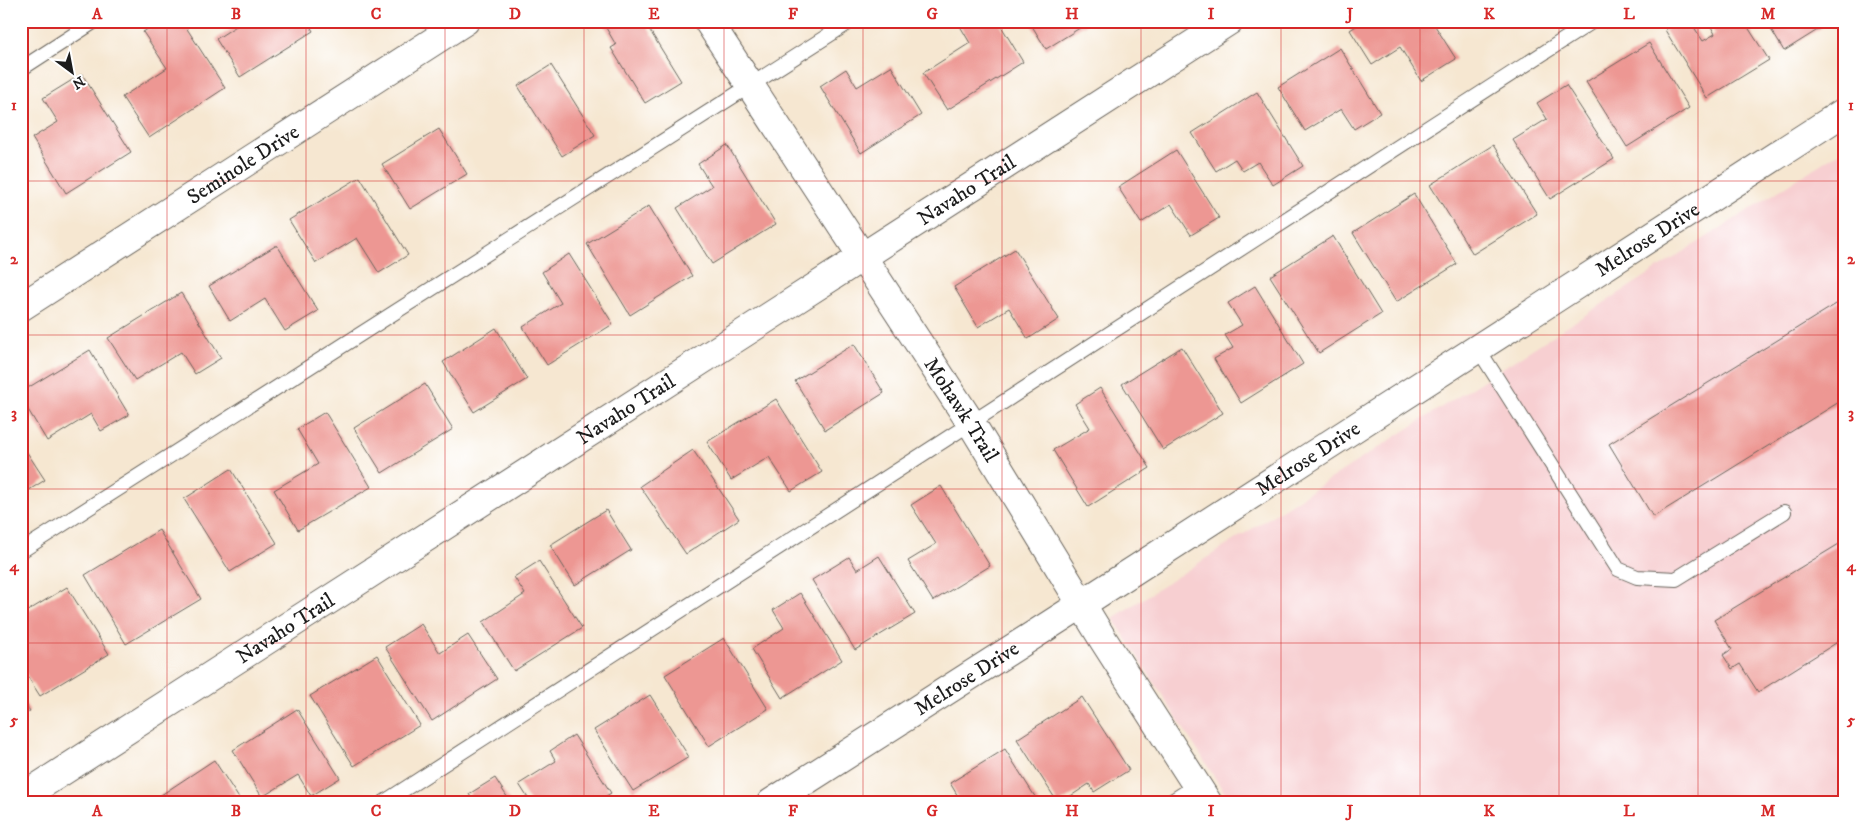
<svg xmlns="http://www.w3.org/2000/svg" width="1865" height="824" font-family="'IM FELL DW Pica',serif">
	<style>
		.built { fill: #f7cfd1 }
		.building { fill: #ed9793 }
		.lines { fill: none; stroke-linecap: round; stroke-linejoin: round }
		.service-casing { stroke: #68635b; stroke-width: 16 }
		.minor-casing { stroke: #68635b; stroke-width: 30 }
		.tertiary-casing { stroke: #68635b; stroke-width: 30 }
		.service { stroke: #fff; stroke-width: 14 }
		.minor { stroke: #fff; stroke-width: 28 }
		.tertiary { stroke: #fff; stroke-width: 28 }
		.grid { fill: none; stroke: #d62828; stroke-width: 1; stroke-opacity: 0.55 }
		.labels { text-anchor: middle; stroke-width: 4.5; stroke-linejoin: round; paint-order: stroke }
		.street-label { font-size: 21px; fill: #1c1c1c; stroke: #fff }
		.neatline { fill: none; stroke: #d62828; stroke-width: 2 }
		.grid-label { font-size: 16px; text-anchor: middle; font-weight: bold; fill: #d62828 }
	</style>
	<rect width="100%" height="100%" fill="#fff"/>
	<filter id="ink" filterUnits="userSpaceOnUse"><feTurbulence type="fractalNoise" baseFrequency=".02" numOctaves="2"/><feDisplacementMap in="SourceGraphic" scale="10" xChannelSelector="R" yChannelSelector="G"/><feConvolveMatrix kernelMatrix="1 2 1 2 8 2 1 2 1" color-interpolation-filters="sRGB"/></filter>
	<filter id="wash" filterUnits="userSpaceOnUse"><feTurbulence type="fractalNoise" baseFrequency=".0096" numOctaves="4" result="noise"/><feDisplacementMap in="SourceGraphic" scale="20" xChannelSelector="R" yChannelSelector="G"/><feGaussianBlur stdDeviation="1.12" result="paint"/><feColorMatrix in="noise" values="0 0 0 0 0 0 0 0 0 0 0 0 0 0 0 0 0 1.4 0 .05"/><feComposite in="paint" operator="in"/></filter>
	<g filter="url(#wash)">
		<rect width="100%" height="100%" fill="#f6e7d1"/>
		<!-- built -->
		<polygon class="built" points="1844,149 1844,803 1231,803 1113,618"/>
		<g id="blocks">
			<!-- building -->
			<g class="building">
				<polygon points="161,21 182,21 225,88 149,138 122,97 167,68 143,32"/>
				<polygon points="244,21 307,21 313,31 240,77 216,39"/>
				<polygon points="602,21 644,21 681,81 645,103 611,48 616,45"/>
				<polygon points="957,21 998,21 1023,62 947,110 923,73 970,43"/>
				<polygon points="1029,21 1091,21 1046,49"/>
				<polygon points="1364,21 1432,21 1456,59 1421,81 1400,47 1372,65 1350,30"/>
				<polygon points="1680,21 1690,21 1703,41 1715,34 1708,21 1744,21 1769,60 1707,98 1665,30"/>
				<polygon points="1766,21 1832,21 1784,51"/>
				<polygon points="1649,43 1689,108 1627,147 1586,82"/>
				<polygon points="1340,48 1380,113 1354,129 1341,109 1305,131 1278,87"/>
				<polygon points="551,65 595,135 562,156 518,86"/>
				<polygon points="891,66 921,115 861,153 820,86 846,69 857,87"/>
				<polygon points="82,74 131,152 66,193 32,138 58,122 43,98"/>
				<polygon points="1566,85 1614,159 1550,199 1513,140 1547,119 1537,103"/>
				<polygon points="1257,92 1303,166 1273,185 1258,162 1243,171 1235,159 1216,171 1192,133"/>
				<polygon points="439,129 467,174 410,209 382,164"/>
				<polygon points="727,145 776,224 712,264 677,208 712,186 698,164"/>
				<polygon points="1493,145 1537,214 1473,254 1430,185"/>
				<polygon points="1176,150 1219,218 1191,235 1171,204 1141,223 1118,187"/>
				<polygon points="360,177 408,255 379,273 357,238 316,263 289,220"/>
				<polygon points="1414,194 1457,264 1396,302 1353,233"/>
				<polygon points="649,206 692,276 630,315 587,244"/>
				<polygon points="1333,236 1381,314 1319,353 1270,276"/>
				<polygon points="277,245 318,311 285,331 265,299 230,321 209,286"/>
				<polygon points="1015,249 1059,319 1028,339 1009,308 978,327 954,287"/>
				<polygon points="569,254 613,324 547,365 523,327 561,303 542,272"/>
				<polygon points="1255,286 1303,364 1241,403 1214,359 1233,348 1225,335 1242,325 1228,303"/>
				<polygon points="181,293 221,358 195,374 181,352 135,380 108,338"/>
				<polygon points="1844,297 1844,399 1653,517 1609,444 1841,301 1840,299"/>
				<polygon points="496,328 527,379 474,412 443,362"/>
				<polygon points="854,344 884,393 825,430 795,381"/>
				<polygon points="1182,347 1223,413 1163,450 1122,384"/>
				<polygon points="90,350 129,415 101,431 91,414 47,441 21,398 21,392"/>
				<polygon points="425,384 453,429 382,473 354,428"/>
				<polygon points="1100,388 1150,468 1088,507 1053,450 1090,428 1075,404"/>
				<polygon points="776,399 822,472 791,491 769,457 731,480 707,442"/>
				<polygon points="325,412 371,487 298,530 274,490 318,464 297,429"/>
				<polygon points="21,443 45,480 21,495"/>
				<polygon points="693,450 739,519 686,554 640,486"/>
				<polygon points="231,469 277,543 230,572 184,499"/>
				<polygon points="941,486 990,566 933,601 908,561 936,544 911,505"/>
				<polygon points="606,510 631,550 575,585 550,545"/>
				<polygon points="159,530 201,599 126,644 85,575"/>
				<polygon points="1844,541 1844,638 1758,692 1740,664 1732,669 1723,655 1732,649 1714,620"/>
				<polygon points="879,556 915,614 855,650 812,580 849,557 857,570"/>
				<polygon points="539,561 582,628 514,671 483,622 525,594 514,577"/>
				<polygon points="67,587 109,654 40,696 21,666 21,615"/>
				<polygon points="800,593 842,660 782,698 752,649 784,628 773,610"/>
				<polygon points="421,624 440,653 468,635 497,679 432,721 385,647"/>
				<polygon points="724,638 768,709 709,746 665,675"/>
				<polygon points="377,655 420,725 354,766 310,696"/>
				<polygon points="650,695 689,757 633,791 594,730"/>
				<polygon points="21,697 30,711 21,716"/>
				<polygon points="1082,697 1129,770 1094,792 1089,784 1060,803 1058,803 1017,739"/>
				<polygon points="297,709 340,778 311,796 298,775 262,797 233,750"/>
				<polygon points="574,735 611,793 595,803 531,803 519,784 556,761 550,751"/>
				<polygon points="1005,749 1039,803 962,803 950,783"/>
				<polygon points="214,760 242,803 149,803"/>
				<polygon points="495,778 511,803 474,803 469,794"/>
			</g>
		</g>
	</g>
	<g filter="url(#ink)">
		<use href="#blocks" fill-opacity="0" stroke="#68635b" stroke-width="1"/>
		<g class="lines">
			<!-- service casing -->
			<g class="service-casing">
				<g id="service">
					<polyline points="21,69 95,21"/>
					<polyline points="1477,347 1618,569 1637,577 1676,579 1784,512"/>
					<polyline points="21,551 851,21"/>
					<polyline points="383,803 1593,21"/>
					<polyline points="1169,803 1197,785"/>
				</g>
			</g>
			<!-- minor casing -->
			<g class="minor-casing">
				<g id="minor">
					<path id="s1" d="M708,21L971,423L1104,641L1208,803"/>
					<path id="s2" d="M21,307L465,21"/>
					<path id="s3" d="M21,798L1229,21"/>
				</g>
			</g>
			<!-- tertiary casing -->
			<g class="tertiary-casing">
				<g id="tertiary">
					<path id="s4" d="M771,803L1082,604L1844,112"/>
				</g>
			</g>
			<!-- service -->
			<use href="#service" class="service"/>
			<!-- minor -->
			<use href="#minor" class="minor"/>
			<!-- tertiary -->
			<use href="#tertiary" class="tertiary"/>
		</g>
	</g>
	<!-- grid -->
	<path class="grid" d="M167,21V803M306,21V803M445,21V803M584,21V803M724,21V803M863,21V803M1002,21V803M1141,21V803M1281,21V803M1420,21V803M1559,21V803M1698,21V803M21,181H1844M21,335H1844M21,489H1844M21,643H1844"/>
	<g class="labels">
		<!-- street labels -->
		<g class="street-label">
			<text dy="7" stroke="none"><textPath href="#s2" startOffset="264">Seminole Drive</textPath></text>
			<text dy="7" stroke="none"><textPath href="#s3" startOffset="1124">Navaho Trail</textPath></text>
			<text dy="7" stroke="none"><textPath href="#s4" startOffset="1042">Melrose Drive</textPath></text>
			<text dy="7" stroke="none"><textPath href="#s3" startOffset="719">Navaho Trail</textPath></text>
			<text dy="7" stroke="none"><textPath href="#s1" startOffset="464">Mohawk Trail</textPath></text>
			<text dy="7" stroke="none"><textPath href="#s4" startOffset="638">Melrose Drive</textPath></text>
			<text dy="7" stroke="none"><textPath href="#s3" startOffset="314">Navaho Trail</textPath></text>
			<text dy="7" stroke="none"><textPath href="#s4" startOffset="232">Melrose Drive</textPath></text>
		</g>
	</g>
	<!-- margin -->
	<rect width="1865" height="824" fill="none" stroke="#fff" stroke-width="55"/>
	<!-- north arrow -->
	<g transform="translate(72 72) rotate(148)" stroke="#ffffff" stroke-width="4" paint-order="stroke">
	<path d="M0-4L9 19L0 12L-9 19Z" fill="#1c1c1c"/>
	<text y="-8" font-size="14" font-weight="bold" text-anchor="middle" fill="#1c1c1c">N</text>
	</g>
	<rect x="28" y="28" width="1810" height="768" class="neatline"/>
	<g class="grid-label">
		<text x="97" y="19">A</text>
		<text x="236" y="19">B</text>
		<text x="376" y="19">C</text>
		<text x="515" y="19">D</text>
		<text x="654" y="19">E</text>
		<text x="793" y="19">F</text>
		<text x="932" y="19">G</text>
		<text x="1072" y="19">H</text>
		<text x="1211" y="19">I</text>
		<text x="1350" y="19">J</text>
		<text x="1489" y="19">K</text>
		<text x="1629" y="19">L</text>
		<text x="1768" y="19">M</text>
		<text x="14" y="110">1</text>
		<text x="1851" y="110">1</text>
		<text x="14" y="264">2</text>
		<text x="1851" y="264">2</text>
		<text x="14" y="418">3</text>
		<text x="1851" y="418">3</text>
		<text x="14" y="571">4</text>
		<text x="1851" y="571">4</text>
		<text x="14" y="725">5</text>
		<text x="1851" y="725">5</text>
		<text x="97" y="816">A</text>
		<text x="236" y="816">B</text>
		<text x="376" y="816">C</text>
		<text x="515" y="816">D</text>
		<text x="654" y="816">E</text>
		<text x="793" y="816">F</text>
		<text x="932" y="816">G</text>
		<text x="1072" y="816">H</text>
		<text x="1211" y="816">I</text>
		<text x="1350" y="816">J</text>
		<text x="1489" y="816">K</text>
		<text x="1629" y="816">L</text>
		<text x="1768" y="816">M</text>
	</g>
</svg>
